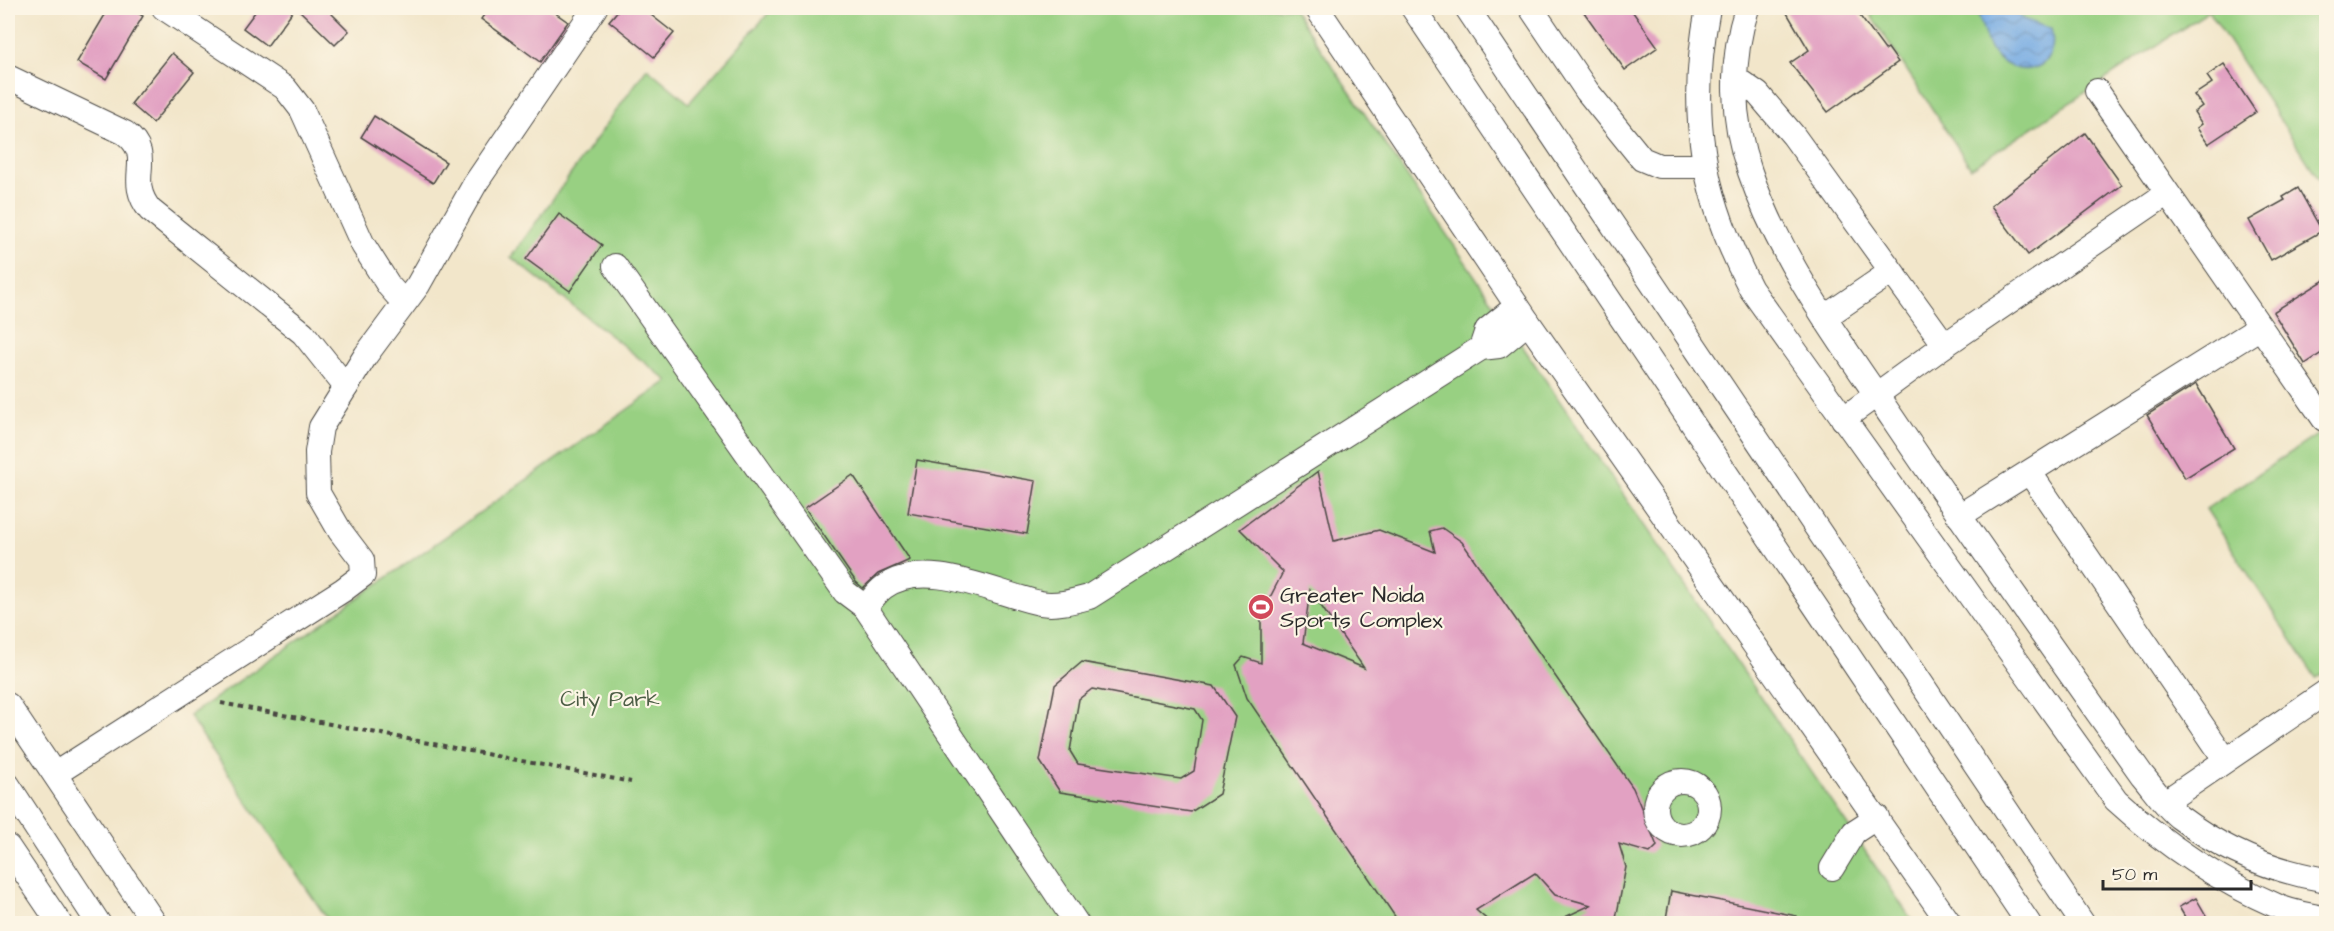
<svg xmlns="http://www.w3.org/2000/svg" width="2334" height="931" font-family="'Architects Daughter',sans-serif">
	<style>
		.park { fill: #98d082; stroke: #627e56; stroke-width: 1.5 }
		.water { fill: url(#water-waves); stroke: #506b87; stroke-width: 1.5 }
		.building { fill: #e2a1c2; fill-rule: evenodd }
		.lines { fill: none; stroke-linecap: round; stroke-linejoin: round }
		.minor-casing { stroke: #494743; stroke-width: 26 }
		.path { stroke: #494743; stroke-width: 4; stroke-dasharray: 4.5 4.5; stroke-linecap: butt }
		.minor { stroke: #fff; stroke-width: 24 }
		.labels { text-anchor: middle; stroke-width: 4.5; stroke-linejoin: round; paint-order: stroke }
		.poi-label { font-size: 22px; fill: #2b2b2b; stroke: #fcf5e5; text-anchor: start }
		.park-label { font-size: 22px; fill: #4c5d45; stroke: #fcf5e5 }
	</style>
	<defs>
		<pattern id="water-waves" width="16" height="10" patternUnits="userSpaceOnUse" patternTransform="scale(1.5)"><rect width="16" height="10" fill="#76abe3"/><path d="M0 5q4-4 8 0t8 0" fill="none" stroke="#618bb8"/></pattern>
	</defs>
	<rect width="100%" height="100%" fill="#fcf5e5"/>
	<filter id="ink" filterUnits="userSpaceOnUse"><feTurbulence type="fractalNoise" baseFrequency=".0167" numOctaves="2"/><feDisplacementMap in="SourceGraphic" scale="12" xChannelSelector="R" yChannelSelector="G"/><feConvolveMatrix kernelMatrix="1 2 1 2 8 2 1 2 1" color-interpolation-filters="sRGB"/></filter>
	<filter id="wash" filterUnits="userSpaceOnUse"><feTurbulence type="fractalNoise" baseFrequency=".008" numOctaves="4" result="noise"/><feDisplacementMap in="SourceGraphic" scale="24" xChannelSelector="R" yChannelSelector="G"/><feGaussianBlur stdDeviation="1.35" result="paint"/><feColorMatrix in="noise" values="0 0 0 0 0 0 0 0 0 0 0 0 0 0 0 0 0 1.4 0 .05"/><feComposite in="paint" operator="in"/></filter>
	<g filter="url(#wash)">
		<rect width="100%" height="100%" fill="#f2e6ca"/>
		<!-- park -->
		<g class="park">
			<polygon points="773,8 1293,8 1914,923 330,923 189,716 668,381 511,257 647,68 689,103"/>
			<polygon points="1866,8 2326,8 2326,190 2209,11 1971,168"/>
			<polygon points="2326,429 2326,671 2316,678 2206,509"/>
		</g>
		<!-- water -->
		<path class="water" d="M1975,8H2010L2026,20L2051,29C2062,73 2014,82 1992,51C1983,39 1983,21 1975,8Z"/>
		<g id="blocks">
			<!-- building -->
			<g class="building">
				<polygon points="109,8 129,8 143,16 106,79 77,62"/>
				<polygon points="258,8 295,8 267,46 243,28"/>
				<polygon points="297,8 326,8 349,31 335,45"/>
				<polygon points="489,8 548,8 568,22 540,62 481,19"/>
				<polygon points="620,8 642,8 674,33 654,57 609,21"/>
				<polygon points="1581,8 1630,8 1658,47 1625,70"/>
				<polygon points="1784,8 1854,8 1885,50 1888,48 1898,62 1828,112 1790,63 1809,50"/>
				<polygon points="172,53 194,72 153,123 131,104"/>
				<polygon points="2224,64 2256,112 2208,144 2197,128 2202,124 2194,112 2202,106 2194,95 2212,83 2207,76"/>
				<polygon points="374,116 446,162 433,183 361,137"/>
				<polygon points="2085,133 2122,185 2028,255 1991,206"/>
				<polygon points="2298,188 2322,231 2271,260 2249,220 2285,200 2283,197"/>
				<polygon points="559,214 602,245 570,291 526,259"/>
				<polygon points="2326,279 2326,350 2305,364 2273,312"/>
				<polygon points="2196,384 2234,448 2185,478 2147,415"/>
				<polygon points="917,460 1036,481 1027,534 908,513"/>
				<path d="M1318,471L1334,541L1379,530L1435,552L1430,531L1442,528L1462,542L1633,788L1657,846L1650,853L1619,844L1626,867L1615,924H1550L1591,905L1555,895L1535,873L1476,910L1492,924H1400L1247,698L1236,665L1243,657L1261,663V615L1283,572L1240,529ZM1310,590L1364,668L1303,643Z"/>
				<polygon points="853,475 910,560 878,574 863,588 856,582 805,508"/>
				<path d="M1082,662L1214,686L1235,717L1219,794L1191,812L1060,792L1040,761L1055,685ZM1092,689L1195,709L1202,720L1194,771L1181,779L1078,764L1070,751L1079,699Z"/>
				<polygon points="1671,891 1797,916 1796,924 1665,924"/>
				<polygon points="2196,898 2211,924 2189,924 2179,907"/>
			</g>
		</g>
	</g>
	<g filter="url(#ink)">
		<use href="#blocks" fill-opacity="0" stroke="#494743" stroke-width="1.5"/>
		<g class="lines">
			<!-- minor casing -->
			<g class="minor-casing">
				<g id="minor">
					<polyline points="164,8 285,88 302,110 363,245 389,286 404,303"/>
					<polyline points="1317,8 1528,322 1950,924"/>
					<polyline points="1413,8 2029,924"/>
					<polyline points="1467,8 2083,924"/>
					<polyline points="1531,8 1587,91 1642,159 1659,166 1705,166"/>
					<path d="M1708,8C1688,113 1701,194 1751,289L2116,800C2164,844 2217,880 2277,906C2292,913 2311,915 2326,919"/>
					<path d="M1747,8C1730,61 1731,119 1750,172C1781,262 1840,341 1893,419C1974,539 2058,657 2142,775C2154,789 2165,806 2179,817C2223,850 2273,871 2326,880"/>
					<path d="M8,77L125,133C157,158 124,178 150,210L303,333L346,387"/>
					<polyline points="1735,78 1758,94 1793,135 1945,345"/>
					<polyline points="2097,91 2324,419"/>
					<polyline points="615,266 845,592 865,607 1077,924"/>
					<polyline points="1825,317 1891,272"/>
					<polyline points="1481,348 1487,330 1517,306"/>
					<polyline points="1843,419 1945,345 2166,194"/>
					<polyline points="2030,473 2225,759"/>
					<polyline points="1959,516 2259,328"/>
					<path d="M865,607C871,601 877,592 884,587C926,557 996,594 1040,603C1056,606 1074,601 1089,597L1481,348L1499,346L1528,322"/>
					<polyline points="8,705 155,924"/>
					<polyline points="55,774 343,590 363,575 362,560 340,531 318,493 317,452 321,427 366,355 418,285 475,184 595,8"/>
					<circle cx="1682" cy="808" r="27"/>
					<polyline points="8,785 99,924"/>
					<polyline points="2165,802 2326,692"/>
					<polyline points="8,847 60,924"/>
					<polyline points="1832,868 1854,832 1877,817"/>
				</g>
			</g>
			<!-- path -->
			<polyline class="path" points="221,703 631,782"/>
			<!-- minor -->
			<use href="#minor" class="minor"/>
		</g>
	</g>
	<!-- icons -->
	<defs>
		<g id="stadium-disc" transform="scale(1.35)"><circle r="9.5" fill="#d1495b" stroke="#fcf5e5"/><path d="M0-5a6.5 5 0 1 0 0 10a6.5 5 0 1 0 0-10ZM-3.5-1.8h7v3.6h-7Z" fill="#fff"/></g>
	</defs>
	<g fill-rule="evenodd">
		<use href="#stadium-disc" x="1261" y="607"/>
	</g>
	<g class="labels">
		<!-- poi labels -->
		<g class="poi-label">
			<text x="1280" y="602">Greater Noida<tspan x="1280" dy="25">Sports Complex</tspan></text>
		</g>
		<!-- park labels -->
		<g class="park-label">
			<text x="610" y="706">City Park</text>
		</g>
	</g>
	<!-- margin -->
	<rect width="2334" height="931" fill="none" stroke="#fcf5e5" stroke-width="30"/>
	<!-- scale -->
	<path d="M2103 880v9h148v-9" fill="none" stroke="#2b2b2b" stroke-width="3"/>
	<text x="2112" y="880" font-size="18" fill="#2b2b2b" stroke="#fcf5e5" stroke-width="4.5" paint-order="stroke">50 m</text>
</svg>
